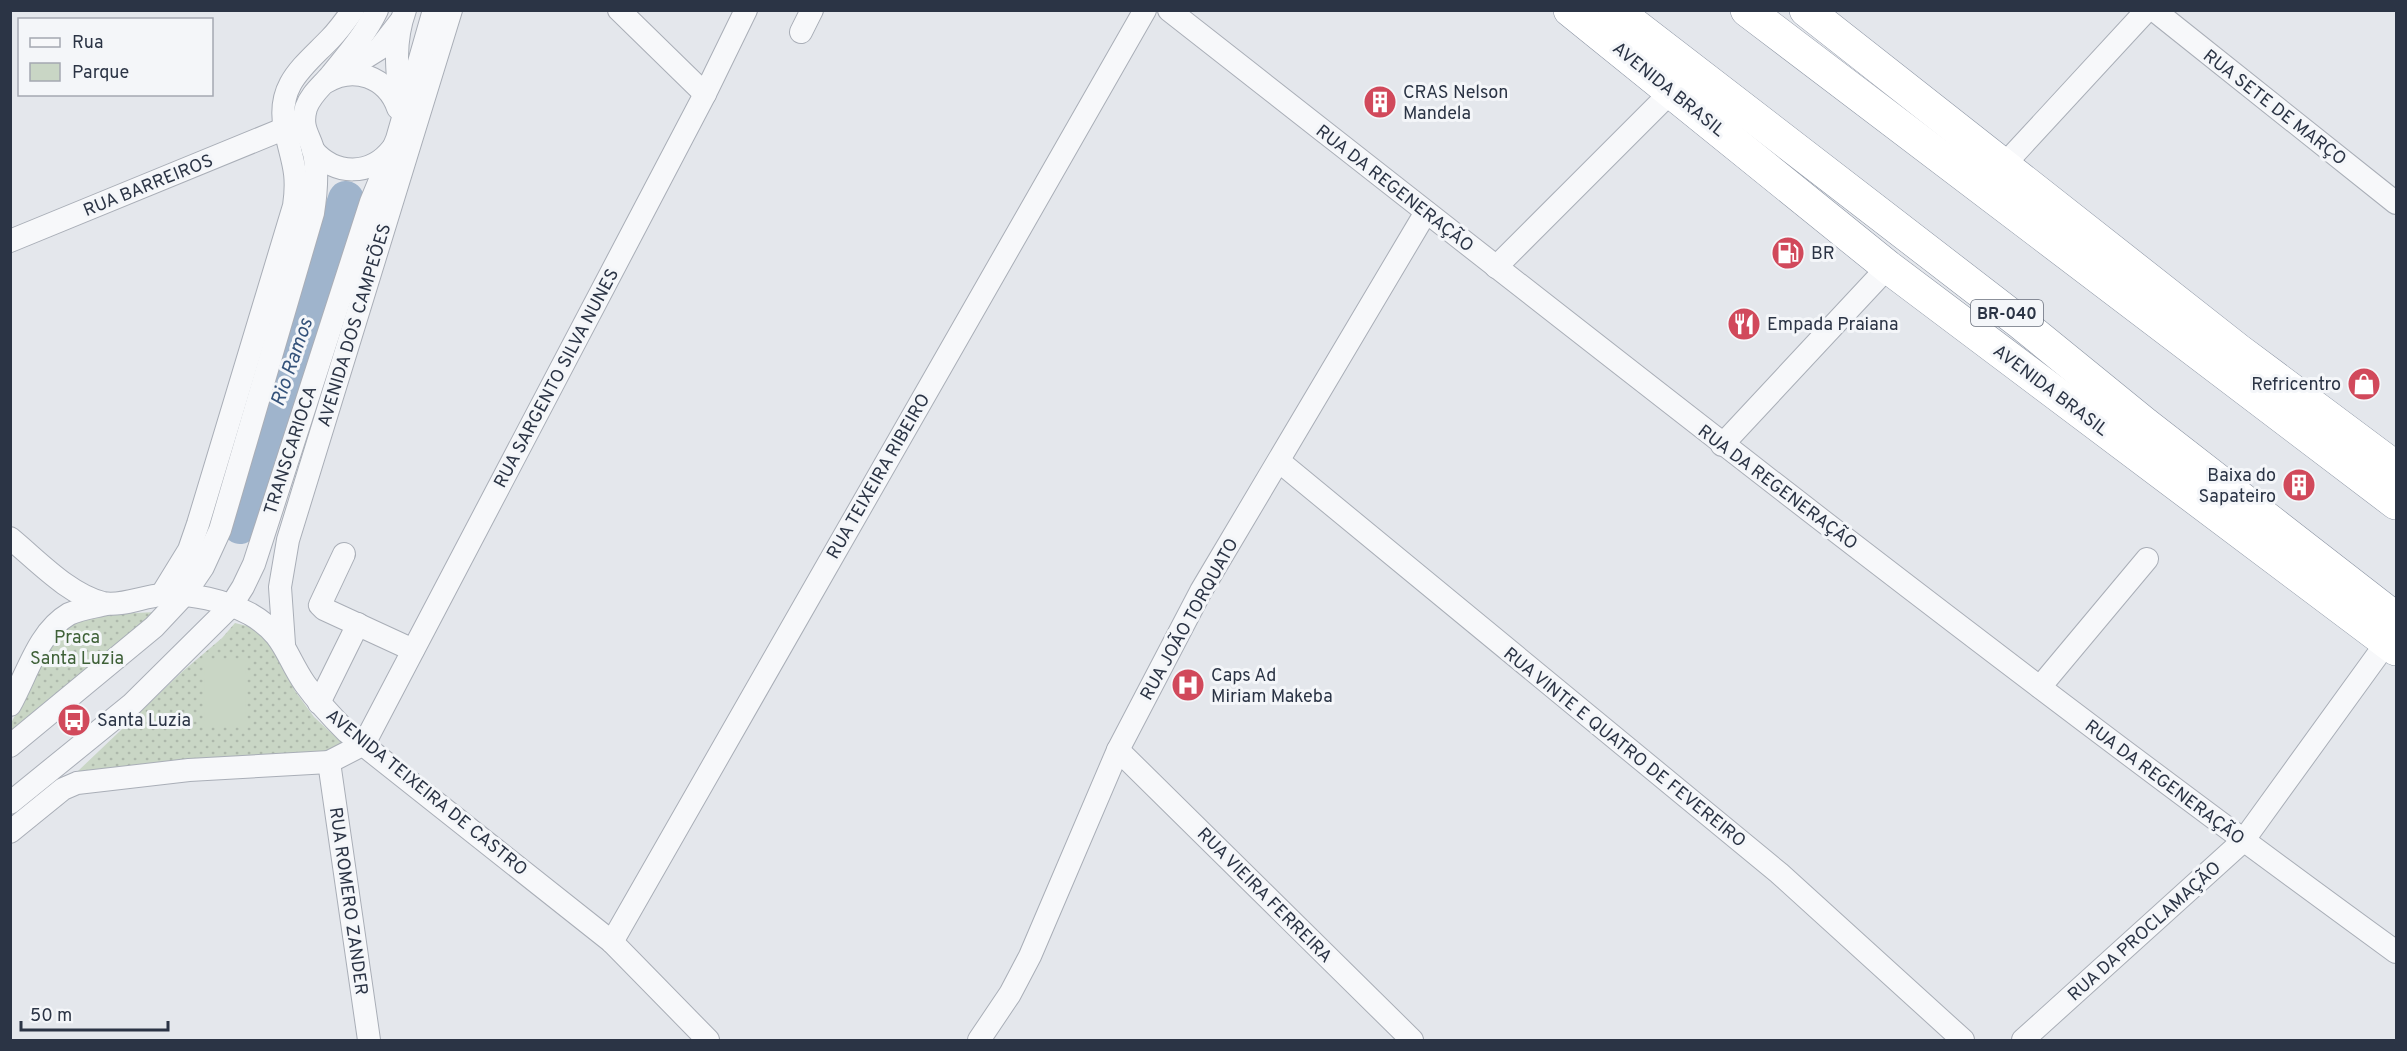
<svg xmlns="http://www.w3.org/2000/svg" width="2407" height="1051" font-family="Overpass,sans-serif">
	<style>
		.green { fill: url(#green-dots) }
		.pitch { fill: #c9d6c5 }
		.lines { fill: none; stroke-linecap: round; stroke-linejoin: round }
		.river { stroke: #9fb4cc; stroke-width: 36 }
		.minor-casing { stroke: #a9aeb7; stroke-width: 24 }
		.highway-casing { stroke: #8b94a3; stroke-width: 34 }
		.minor { stroke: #f7f8fa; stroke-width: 22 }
		.highway { stroke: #fff; stroke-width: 33 }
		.labels { text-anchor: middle; stroke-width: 6; stroke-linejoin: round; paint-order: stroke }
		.shield { fill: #f4f6f9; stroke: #676e7b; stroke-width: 1.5 }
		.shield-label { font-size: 16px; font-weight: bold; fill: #2b3445 }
		.street-label { font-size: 18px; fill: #2b3445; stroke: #f4f6f9 }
		.poi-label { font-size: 18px; fill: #2b3445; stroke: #f4f6f9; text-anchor: start }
		.park-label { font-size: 18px; fill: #3f6138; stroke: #f4f6f9 }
		.water-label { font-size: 20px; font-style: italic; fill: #34527a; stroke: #f4f6f9 }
	</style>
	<defs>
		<pattern id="green-dots" width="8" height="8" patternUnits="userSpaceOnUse" patternTransform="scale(1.5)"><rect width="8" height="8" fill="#c9d6c5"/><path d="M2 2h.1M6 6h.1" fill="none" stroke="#adb8ab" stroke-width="1.8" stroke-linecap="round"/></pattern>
	</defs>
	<rect width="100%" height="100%" fill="#e4e7ec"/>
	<!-- green -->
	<g class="green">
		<polygon points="158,612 11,733 10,725 61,628 85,615"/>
		<polygon points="235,623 255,628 278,655 295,691 314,717 350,750 82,785 78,771 183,671 222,638"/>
	</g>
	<!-- pitch -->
	<polygon class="pitch" points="245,659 246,727 205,727 204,660"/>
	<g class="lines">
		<!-- river -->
		<polyline class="river" points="240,526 265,439 346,199"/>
		<!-- minor casing -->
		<g class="minor-casing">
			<g id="minor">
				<polyline points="619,10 705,94"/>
				<path d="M1169,10C1575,328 1979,649 2396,952"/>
				<polyline points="2154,10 2396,203"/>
				<polyline points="801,32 812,10"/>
				<polyline points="342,72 379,49 400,22"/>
				<path d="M326,82C354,65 387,77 398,108"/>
				<path d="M401,107C397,73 393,43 405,10"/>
				<path d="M313,150C335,176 371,176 392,149"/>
				<polyline points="2003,166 2147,10"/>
				<polyline points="10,241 298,123"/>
				<polyline points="1496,267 1672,91"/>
				<polyline points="1722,445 1888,267"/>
				<polyline points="1280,462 1779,873 1963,1040"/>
				<path d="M10,538C38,561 68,594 103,603C121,607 144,596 162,595C190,592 226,601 250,614C285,634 285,655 305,684C318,702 332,717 347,732L612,942L708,1040"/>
				<polyline points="344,554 320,605 324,609 413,650"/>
				<path d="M162,594L189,550L198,524L294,206C299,172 292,161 285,129C276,85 303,67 330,39C339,30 346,20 353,10"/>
				<polyline points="284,644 280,587 288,540 451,10"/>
				<polyline points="2040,687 2147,559"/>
				<polyline points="319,703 358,624"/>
				<path d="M10,705C27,675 38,632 69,614C80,609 94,607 106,604"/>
				<polyline points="364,744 705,94 746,10"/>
				<path d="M10,746L154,627L184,595L203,567L220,530L313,213C316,194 318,172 314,153C310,135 300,129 306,108C311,94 322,86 331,75C348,54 365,35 377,10"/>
				<polyline points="1118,750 1412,1040"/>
				<polyline points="329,762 369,1040"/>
				<polyline points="10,803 132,704 231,606 243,587 254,564 371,202 397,139 434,10"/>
				<polyline points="10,832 63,789 77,783 189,770 329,762 364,744"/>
				<polyline points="612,942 1145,10"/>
				<polyline points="979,1040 1010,994 1030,956 1118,750 1201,591 1426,212"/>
				<polyline points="2023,1040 2243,841 2387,642"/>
			</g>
		</g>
		<!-- highway casing -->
		<g class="highway-casing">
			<g id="highway">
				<polyline points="1570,10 1888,267 2396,649"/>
				<polyline points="1615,10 2021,323 2145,424 2396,619"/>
				<polyline points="1747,10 2396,503"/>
				<polyline points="1806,10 2238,350 2396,468"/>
			</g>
		</g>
		<!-- minor -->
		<use href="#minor" class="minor"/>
		<!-- highway -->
		<use href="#highway" class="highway"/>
	</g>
	<!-- icons -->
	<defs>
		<g id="building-disc" transform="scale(1.725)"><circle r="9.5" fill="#d1495b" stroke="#f4f6f9"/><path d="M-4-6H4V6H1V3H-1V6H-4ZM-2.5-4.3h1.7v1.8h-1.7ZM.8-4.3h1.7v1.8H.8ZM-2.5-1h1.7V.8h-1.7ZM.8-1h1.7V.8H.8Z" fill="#fff"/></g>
		<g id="fuel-disc" transform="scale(1.725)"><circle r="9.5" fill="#d1495b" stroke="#f4f6f9"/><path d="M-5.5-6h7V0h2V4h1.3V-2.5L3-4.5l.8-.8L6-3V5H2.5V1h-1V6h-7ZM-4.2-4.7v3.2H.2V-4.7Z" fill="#fff"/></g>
		<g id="restaurant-disc" transform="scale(1.725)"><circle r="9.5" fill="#d1495b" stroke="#f4f6f9"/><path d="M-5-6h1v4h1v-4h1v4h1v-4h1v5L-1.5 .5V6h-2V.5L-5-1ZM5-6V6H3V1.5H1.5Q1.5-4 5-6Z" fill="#fff"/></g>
		<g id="shop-disc" transform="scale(1.725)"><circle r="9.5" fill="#d1495b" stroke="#f4f6f9"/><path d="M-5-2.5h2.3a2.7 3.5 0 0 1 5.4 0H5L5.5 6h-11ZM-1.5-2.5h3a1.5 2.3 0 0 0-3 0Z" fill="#fff"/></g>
		<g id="hospital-disc" transform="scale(1.725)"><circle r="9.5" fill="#d1495b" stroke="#f4f6f9"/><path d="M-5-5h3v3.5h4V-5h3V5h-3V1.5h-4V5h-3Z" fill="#fff"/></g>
		<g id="bus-disc" transform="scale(1.725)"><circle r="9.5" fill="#d1495b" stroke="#f4f6f9"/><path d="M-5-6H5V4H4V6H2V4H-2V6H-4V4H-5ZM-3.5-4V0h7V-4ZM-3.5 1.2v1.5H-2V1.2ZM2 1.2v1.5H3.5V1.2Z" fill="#fff"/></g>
	</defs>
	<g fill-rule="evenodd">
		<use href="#building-disc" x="1380" y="102"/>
		<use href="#fuel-disc" x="1788" y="253"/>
		<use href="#restaurant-disc" x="1744" y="324"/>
		<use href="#shop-disc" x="2364" y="384"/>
		<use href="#building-disc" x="2299" y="485"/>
		<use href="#hospital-disc" x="1188" y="685"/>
		<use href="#bus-disc" x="74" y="720"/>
	</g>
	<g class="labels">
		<!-- shield labels -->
		<rect class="shield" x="1971" y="300" width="72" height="26" rx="4.5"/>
		<g class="shield-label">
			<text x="2007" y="319">BR-040</text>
		</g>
		<!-- street labels -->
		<g class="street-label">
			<text transform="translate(1669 89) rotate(39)" y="6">AVENIDA BRASIL</text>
			<text transform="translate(2275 107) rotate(38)" y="6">RUA SETE DE MARÇO</text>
			<text transform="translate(148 185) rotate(-22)" y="6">RUA BARREIROS</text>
			<text transform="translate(1395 188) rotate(38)" y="6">RUA DA REGENERAÇÃO</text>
			<text transform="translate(354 325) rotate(-73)" y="6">AVENIDA DOS CAMPEÕES</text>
			<text transform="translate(556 378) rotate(-62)" y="6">RUA SARGENTO SILVA NUNES</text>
			<text transform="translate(2051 390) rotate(37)" y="6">AVENIDA BRASIL</text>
			<text transform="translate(290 450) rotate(-72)" y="6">TRANSCARIOCA</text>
			<text transform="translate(878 476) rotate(-60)" y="6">RUA TEIXEIRA RIBEIRO</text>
			<text transform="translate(1778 487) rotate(37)" y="6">RUA DA REGENERAÇÃO</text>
			<text transform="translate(1189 619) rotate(-61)" y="6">RUA JOÃO TORQUATO</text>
			<text transform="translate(1625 747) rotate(39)" y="6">RUA VINTE E QUATRO DE FEVEREIRO</text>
			<text transform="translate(2165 782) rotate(37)" y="6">RUA DA REGENERAÇÃO</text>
			<text transform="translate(427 792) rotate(39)" y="6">AVENIDA TEIXEIRA DE CASTRO</text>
			<text transform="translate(1265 895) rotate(45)" y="6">RUA VIEIRA FERREIRA</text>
			<text transform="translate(349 901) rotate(82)" y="6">RUA ROMERO ZANDER</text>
			<text transform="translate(2144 931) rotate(-42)" y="6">RUA DA PROCLAMAÇÃO</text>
		</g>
		<!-- poi labels -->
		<g class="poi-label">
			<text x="1403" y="98">CRAS Nelson<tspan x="1403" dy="21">Mandela</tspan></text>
			<text x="1811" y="259">BR</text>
			<text x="1767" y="330">Empada Praiana</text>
			<text x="2341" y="390" text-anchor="end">Refricentro</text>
			<text x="2276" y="481" text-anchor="end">Baixa do<tspan x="2276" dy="21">Sapateiro</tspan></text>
			<text x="1211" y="681">Caps Ad<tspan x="1211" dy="21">Miriam Makeba</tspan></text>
			<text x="97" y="726">Santa Luzia</text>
		</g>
		<!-- park labels -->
		<g class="park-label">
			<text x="77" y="643">Praca<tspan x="77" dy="21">Santa Luzia</tspan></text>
		</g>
		<!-- water labels -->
		<g class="water-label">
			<text transform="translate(291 362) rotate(-71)" y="7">Rio Ramos</text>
		</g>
	</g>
	<!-- border -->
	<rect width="2407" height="1051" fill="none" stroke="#2b3445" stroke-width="24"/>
	<!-- legend -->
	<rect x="18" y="18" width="195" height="78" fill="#f4f6f9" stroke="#a4a8b1" stroke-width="1.5"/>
	<rect x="30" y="38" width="30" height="9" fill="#f7f8fa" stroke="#a4a8b1" stroke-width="1.5"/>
	<text x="72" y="48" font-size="18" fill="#2b3445">Rua</text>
	<rect x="30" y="63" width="30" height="18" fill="#c9d6c5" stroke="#a4a8b1" stroke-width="1.5"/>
	<text x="72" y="78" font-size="18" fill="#2b3445">Parque</text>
	<!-- scale -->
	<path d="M21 1021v9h147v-9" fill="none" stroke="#2b3445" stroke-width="3"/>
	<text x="30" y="1021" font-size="18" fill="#2b3445" stroke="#f4f6f9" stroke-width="4.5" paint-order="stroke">50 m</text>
</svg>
